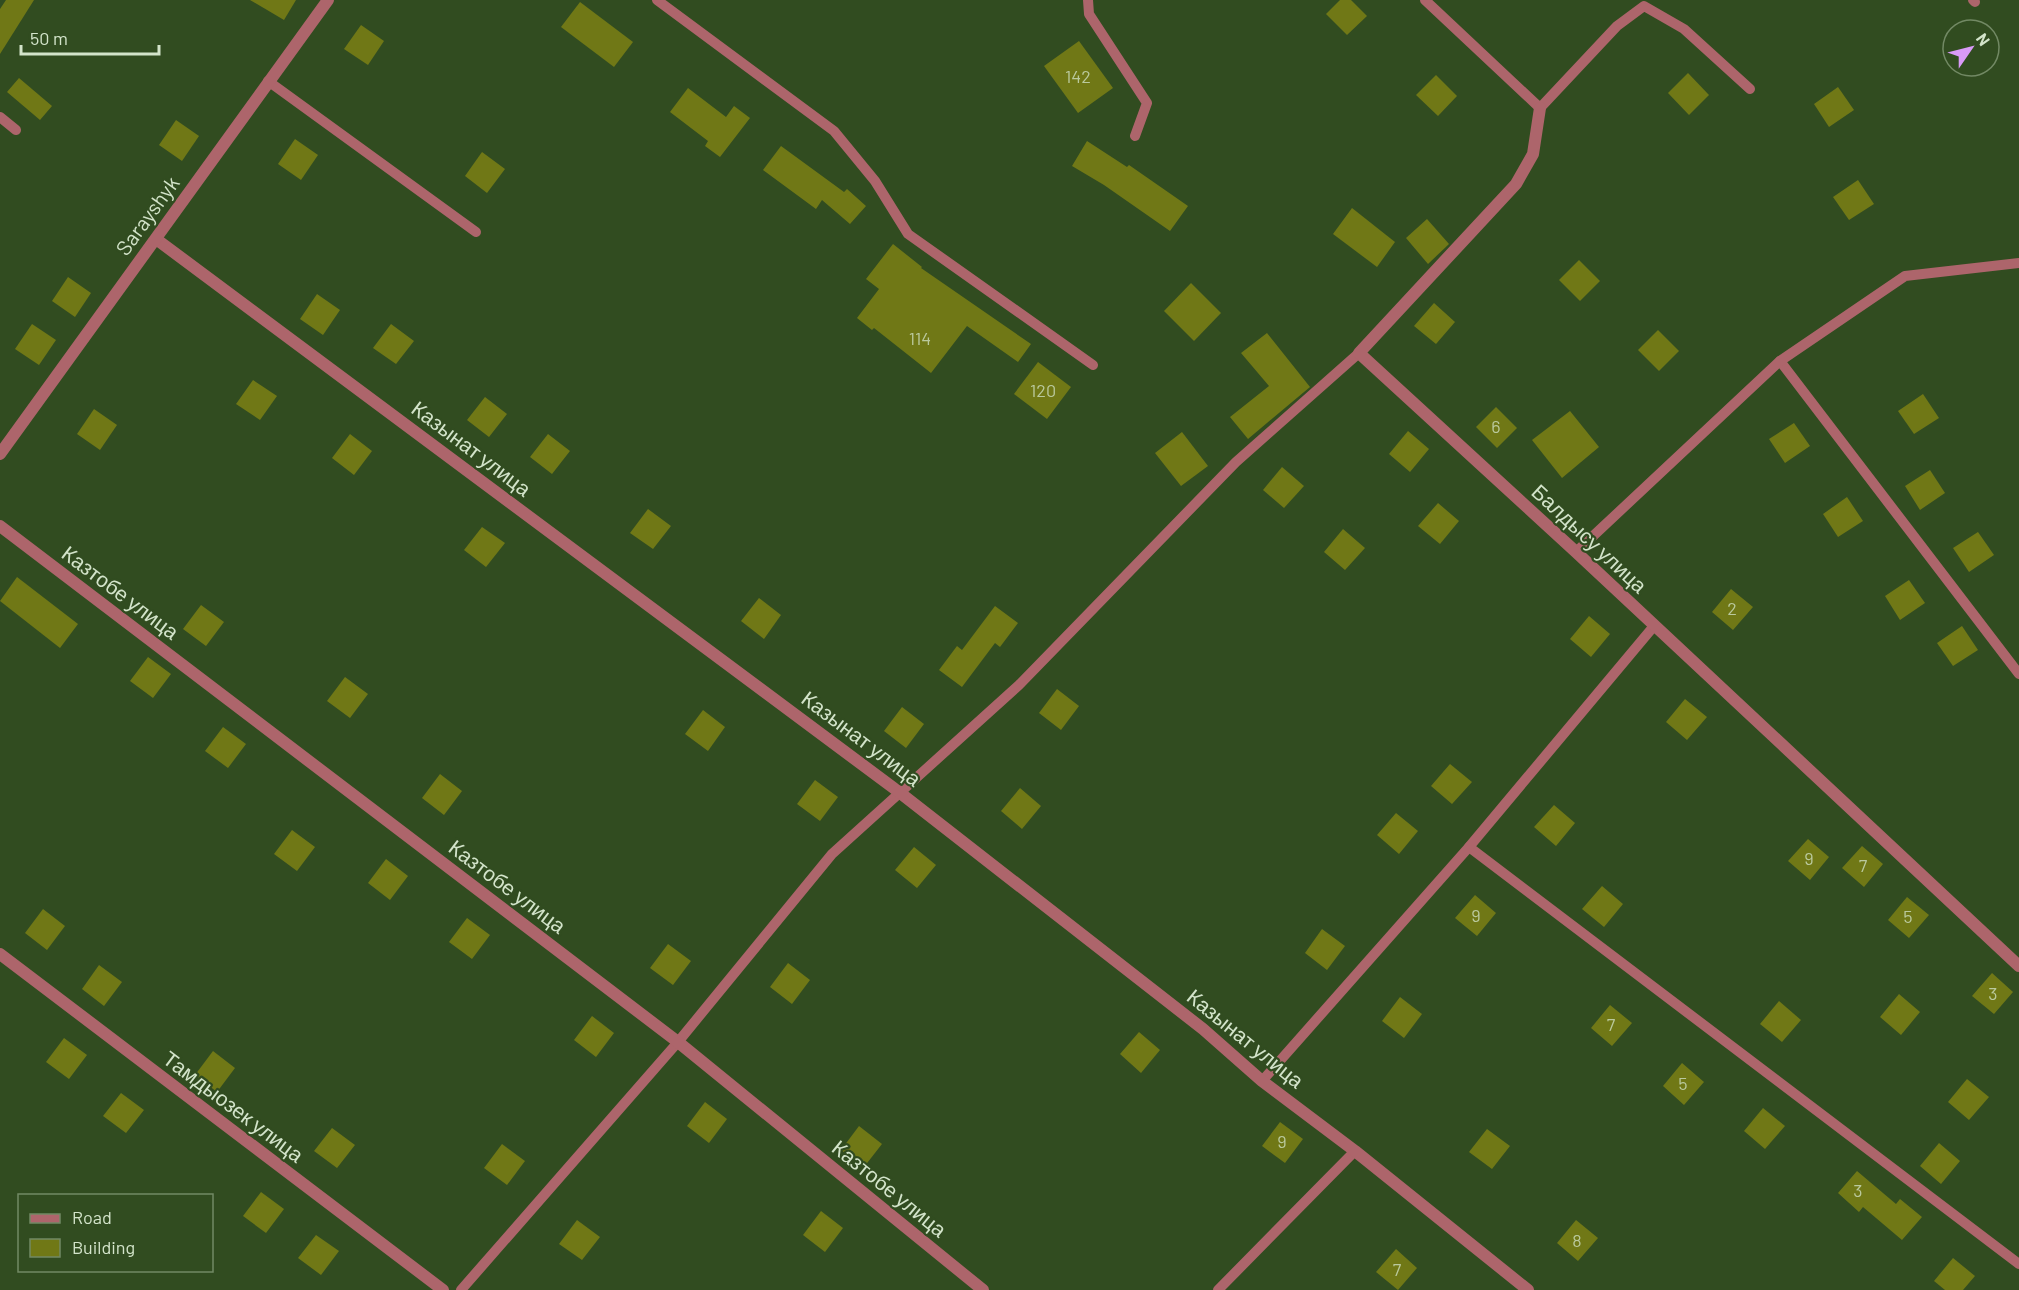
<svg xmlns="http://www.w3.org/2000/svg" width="2019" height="1290" font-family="Barlow,sans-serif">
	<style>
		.building { fill: #707816 }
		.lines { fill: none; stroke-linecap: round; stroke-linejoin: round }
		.lane { stroke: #ad656b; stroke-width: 10 }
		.street { stroke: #ad656b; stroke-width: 12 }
		.labels { text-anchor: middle; stroke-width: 4.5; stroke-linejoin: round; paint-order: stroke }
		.number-label { font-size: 18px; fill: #bac99d }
		.street-label { font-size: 21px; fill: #d3e4ca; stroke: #314c20 }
	</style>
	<rect width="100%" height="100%" fill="#314c20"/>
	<!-- building -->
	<g class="building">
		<polygon points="6,0 34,0 0,54 0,9"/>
		<polygon points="250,0 296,0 284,20"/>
		<polygon points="1340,0 1351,0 1367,16 1347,35 1326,14"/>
		<polygon points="580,2 633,42 614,67 561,27"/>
		<polygon points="361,25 384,41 368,65 344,49"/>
		<polygon points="1079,41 1113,88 1078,113 1044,66"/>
		<polygon points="1688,73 1709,95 1689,115 1668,93"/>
		<polygon points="1436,75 1457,96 1438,116 1416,95"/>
		<polygon points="19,78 52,106 40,120 7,92"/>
		<polygon points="1838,87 1854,110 1829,127 1814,104"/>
		<polygon points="688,88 726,117 734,106 750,118 720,157 705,146 708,141 670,112"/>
		<polygon points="176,120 199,136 182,161 159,145"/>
		<polygon points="295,139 318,155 301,180 278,164"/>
		<polygon points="1087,141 1127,167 1129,165 1188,206 1170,231 1104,185 1072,166"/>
		<polygon points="781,146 844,192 847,189 866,206 850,224 822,200 816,209 763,170"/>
		<polygon points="482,152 505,169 487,193 465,176"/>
		<polygon points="1858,180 1874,204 1849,220 1833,197"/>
		<polygon points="1352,208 1395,242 1377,267 1333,234"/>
		<polygon points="1427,219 1449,244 1428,264 1406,238"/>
		<polygon points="893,244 922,267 921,268 1031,344 1018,362 967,326 931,373 874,328 872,330 857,318 879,289 866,279"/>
		<polygon points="1579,260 1600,281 1580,301 1559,280"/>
		<polygon points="68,277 91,293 75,317 52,301"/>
		<polygon points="1191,283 1221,313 1194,341 1164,311"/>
		<polygon points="317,294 340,310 323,335 300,319"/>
		<polygon points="1434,303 1455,322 1436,344 1414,326"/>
		<polygon points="32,324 56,340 39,365 15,349"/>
		<polygon points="391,324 414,341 396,364 373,348"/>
		<polygon points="1658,330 1679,351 1659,371 1638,350"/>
		<polygon points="1267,333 1310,387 1248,439 1230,417 1269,386 1241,353"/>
		<polygon points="1038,362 1071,387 1047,419 1014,394"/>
		<polygon points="253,380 277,396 260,420 236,404"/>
		<polygon points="1923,394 1939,418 1914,434 1898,411"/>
		<polygon points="485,397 507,414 489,437 467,420"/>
		<polygon points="1496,407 1517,428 1497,448 1476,427"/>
		<polygon points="94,409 117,425 100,450 77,434"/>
		<polygon points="1570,411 1599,447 1562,478 1532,440"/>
		<polygon points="1794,423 1810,446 1785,463 1769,439"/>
		<polygon points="1408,431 1429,449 1410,472 1389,454"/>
		<polygon points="1182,432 1208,466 1181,486 1155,453"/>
		<polygon points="350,434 372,451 354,475 332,458"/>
		<polygon points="548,434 570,451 552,474 530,457"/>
		<polygon points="1282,467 1304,486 1284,508 1263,490"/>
		<polygon points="1930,470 1945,493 1920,510 1905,486"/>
		<polygon points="1847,497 1863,521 1838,537 1823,514"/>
		<polygon points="1438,503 1459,521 1440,544 1418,526"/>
		<polygon points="648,509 671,526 653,549 630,533"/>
		<polygon points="482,527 505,543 486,567 464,550"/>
		<polygon points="1343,529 1365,548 1345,570 1324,552"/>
		<polygon points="1978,532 1994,555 1969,572 1953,548"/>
		<polygon points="17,577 78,624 60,648 0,601"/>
		<polygon points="1909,580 1925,603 1900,620 1885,596"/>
		<polygon points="1731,589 1753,607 1733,630 1712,612"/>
		<polygon points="759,598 781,615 764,639 741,621"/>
		<polygon points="201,605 224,622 206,646 183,629"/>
		<polygon points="995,606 1018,623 1000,647 995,643 962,687 939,670 957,646 962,650"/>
		<polygon points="1589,616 1610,634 1591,657 1570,639"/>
		<polygon points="1962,626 1978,650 1953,666 1937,643"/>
		<polygon points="148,657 171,674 153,698 130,681"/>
		<polygon points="345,677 368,694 350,718 327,701"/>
		<polygon points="1057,689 1079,706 1061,730 1039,713"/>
		<polygon points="1685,699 1707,717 1687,740 1666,722"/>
		<polygon points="902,707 924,724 906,748 884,731"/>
		<polygon points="703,710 725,727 708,751 685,734"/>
		<polygon points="223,727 246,744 228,768 205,751"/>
		<polygon points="1450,764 1472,782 1452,804 1431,786"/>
		<polygon points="440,774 462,791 444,815 422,798"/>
		<polygon points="815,780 838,797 820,821 797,804"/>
		<polygon points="1020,788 1041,806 1022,829 1001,811"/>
		<polygon points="1554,805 1575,823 1556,846 1534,827"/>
		<polygon points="1396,813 1418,831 1399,854 1377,835"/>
		<polygon points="292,830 315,847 297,871 274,854"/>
		<polygon points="1808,839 1829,857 1810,880 1788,861"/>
		<polygon points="1862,846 1883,864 1864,887 1842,868"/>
		<polygon points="914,847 936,865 917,888 895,870"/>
		<polygon points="386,859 408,876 390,900 368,883"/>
		<polygon points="1602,886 1623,904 1604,927 1582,909"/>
		<polygon points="1475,895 1496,913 1477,936 1455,918"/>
		<polygon points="1907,897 1929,915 1909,938 1888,920"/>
		<polygon points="43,909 65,926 47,950 25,933"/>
		<polygon points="467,918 490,935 472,959 449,942"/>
		<polygon points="1322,929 1345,946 1327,970 1305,953"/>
		<polygon points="668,944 691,961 673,985 650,968"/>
		<polygon points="788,963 810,980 792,1004 770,987"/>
		<polygon points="99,965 122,982 104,1006 82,989"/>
		<polygon points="1992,973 2013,992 1994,1014 1972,996"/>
		<polygon points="1899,994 1920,1012 1901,1035 1880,1017"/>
		<polygon points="1400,997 1422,1014 1404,1038 1382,1021"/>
		<polygon points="1779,1001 1801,1020 1782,1042 1760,1024"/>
		<polygon points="1610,1005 1632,1023 1612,1046 1591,1028"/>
		<polygon points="592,1016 614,1033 596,1057 574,1040"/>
		<polygon points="1139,1032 1160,1050 1141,1073 1120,1054"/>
		<polygon points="64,1038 87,1055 69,1079 46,1062"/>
		<polygon points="213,1051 235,1068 217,1092 195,1075"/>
		<polygon points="1682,1063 1704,1082 1684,1105 1663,1086"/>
		<polygon points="1967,1079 1989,1097 1969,1120 1948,1102"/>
		<polygon points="121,1093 144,1110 126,1133 103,1116"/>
		<polygon points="705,1102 727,1119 709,1143 687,1126"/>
		<polygon points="1763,1108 1785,1126 1765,1149 1744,1131"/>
		<polygon points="1280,1122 1303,1139 1285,1163 1262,1146"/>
		<polygon points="859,1126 882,1144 864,1167 841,1150"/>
		<polygon points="332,1128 355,1145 337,1168 314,1151"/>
		<polygon points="1487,1129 1510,1146 1492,1169 1469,1152"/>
		<polygon points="1939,1143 1960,1161 1941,1184 1920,1166"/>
		<polygon points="502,1144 525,1161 507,1185 484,1168"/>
		<polygon points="1857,1171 1896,1204 1900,1199 1922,1217 1902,1240 1863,1207 1859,1212 1838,1193"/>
		<polygon points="261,1192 284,1209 266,1233 243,1216"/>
		<polygon points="821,1211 843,1228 825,1252 803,1235"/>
		<polygon points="577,1220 600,1237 582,1260 559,1244"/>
		<polygon points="1576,1220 1598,1238 1578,1261 1557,1243"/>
		<polygon points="316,1235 339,1251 321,1275 298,1258"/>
		<polygon points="1396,1249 1417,1268 1398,1290 1376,1272"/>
		<polygon points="1953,1258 1975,1276 1963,1290 1945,1290 1934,1281"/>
	</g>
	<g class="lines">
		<!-- lane -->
		<g class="lane">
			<polyline points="657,0 834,131 875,181 908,234 1093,365"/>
			<polyline points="1088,0 1089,14 1147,103 1135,136"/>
			<polyline points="1425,0 1540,108 1617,26 1644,6 1684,29 1750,89"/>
			<polyline points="1973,0 1975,2"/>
			<polyline points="268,81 476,232"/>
			<polyline points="0,117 16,130"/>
			<polyline points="1780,361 2019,674"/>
			<polyline points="1576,552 1780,361 1905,276 2019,263"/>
			<polyline points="1469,847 2019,1264"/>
			<polyline points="1262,1081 1469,847 1654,626"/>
			<polyline points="461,1290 678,1042 832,854 1019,685 1236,462 1359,353"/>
			<polyline points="1218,1290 1355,1151"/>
		</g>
		<!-- street -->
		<g class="street">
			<polyline points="1540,108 1533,154 1516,184 1359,353 1576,552 2019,966"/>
			<polyline points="156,239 899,792 1203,1029 1262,1081 1355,1151 1528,1290"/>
			<polyline points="0,454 328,0"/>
			<polyline points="0,526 678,1042 983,1290"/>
			<polyline points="0,954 443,1290"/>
		</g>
	</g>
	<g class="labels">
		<!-- number labels -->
		<g class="number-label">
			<text x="1078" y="83">142</text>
			<text x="920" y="345">114</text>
			<text x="1043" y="397">120</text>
			<text x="1496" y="433">6</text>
			<text x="1732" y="615">2</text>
			<text x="1809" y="865">9</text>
			<text x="1863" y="872">7</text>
			<text x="1476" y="922">9</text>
			<text x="1908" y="923">5</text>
			<text x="1993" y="1000">3</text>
			<text x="1611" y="1031">7</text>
			<text x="1683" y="1090">5</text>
			<text x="1282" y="1148">9</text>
			<text x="1858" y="1197">3</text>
			<text x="1577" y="1247">8</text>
			<text x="1397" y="1276">7</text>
		</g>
		<!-- street labels -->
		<g class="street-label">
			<text transform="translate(148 216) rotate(-54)" y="7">Sarayshyk</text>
			<text transform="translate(471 449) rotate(37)" y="7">Казынат улица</text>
			<text transform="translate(1589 539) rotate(43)" y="7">Балдысу улица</text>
			<text transform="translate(120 593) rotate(37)" y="7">Казтобе улица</text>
			<text transform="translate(861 739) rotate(37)" y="7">Казынат улица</text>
			<text transform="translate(507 887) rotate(37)" y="7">Казтобе улица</text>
			<text transform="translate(1245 1039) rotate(39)" y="7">Казынат улица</text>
			<text transform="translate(233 1107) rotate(37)" y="7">Тамдыозек улица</text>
			<text transform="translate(889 1189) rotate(39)" y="7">Казтобе улица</text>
		</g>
	</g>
	<!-- legend -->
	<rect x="18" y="1194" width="195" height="78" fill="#314c20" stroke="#728964" stroke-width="1.5"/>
	<rect x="30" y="1214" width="30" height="9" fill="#ad656b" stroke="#728964" stroke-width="1.5"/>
	<text x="72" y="1224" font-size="18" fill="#d3e4ca">Road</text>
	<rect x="30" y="1239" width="30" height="18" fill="#707816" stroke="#728964" stroke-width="1.5"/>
	<text x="72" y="1254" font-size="18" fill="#d3e4ca">Building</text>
	<!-- north arrow -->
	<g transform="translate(1971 48) rotate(55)"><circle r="28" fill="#314c20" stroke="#728964" stroke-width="1.5"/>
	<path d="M0-4.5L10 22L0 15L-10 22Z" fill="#d99af7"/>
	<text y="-9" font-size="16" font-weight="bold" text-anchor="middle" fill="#d3e4ca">N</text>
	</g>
	<!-- scale -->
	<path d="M21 45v9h138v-9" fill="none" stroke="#d3e4ca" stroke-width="3"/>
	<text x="30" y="45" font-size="18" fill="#d3e4ca" stroke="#314c20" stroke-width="4.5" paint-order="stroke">50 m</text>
</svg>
